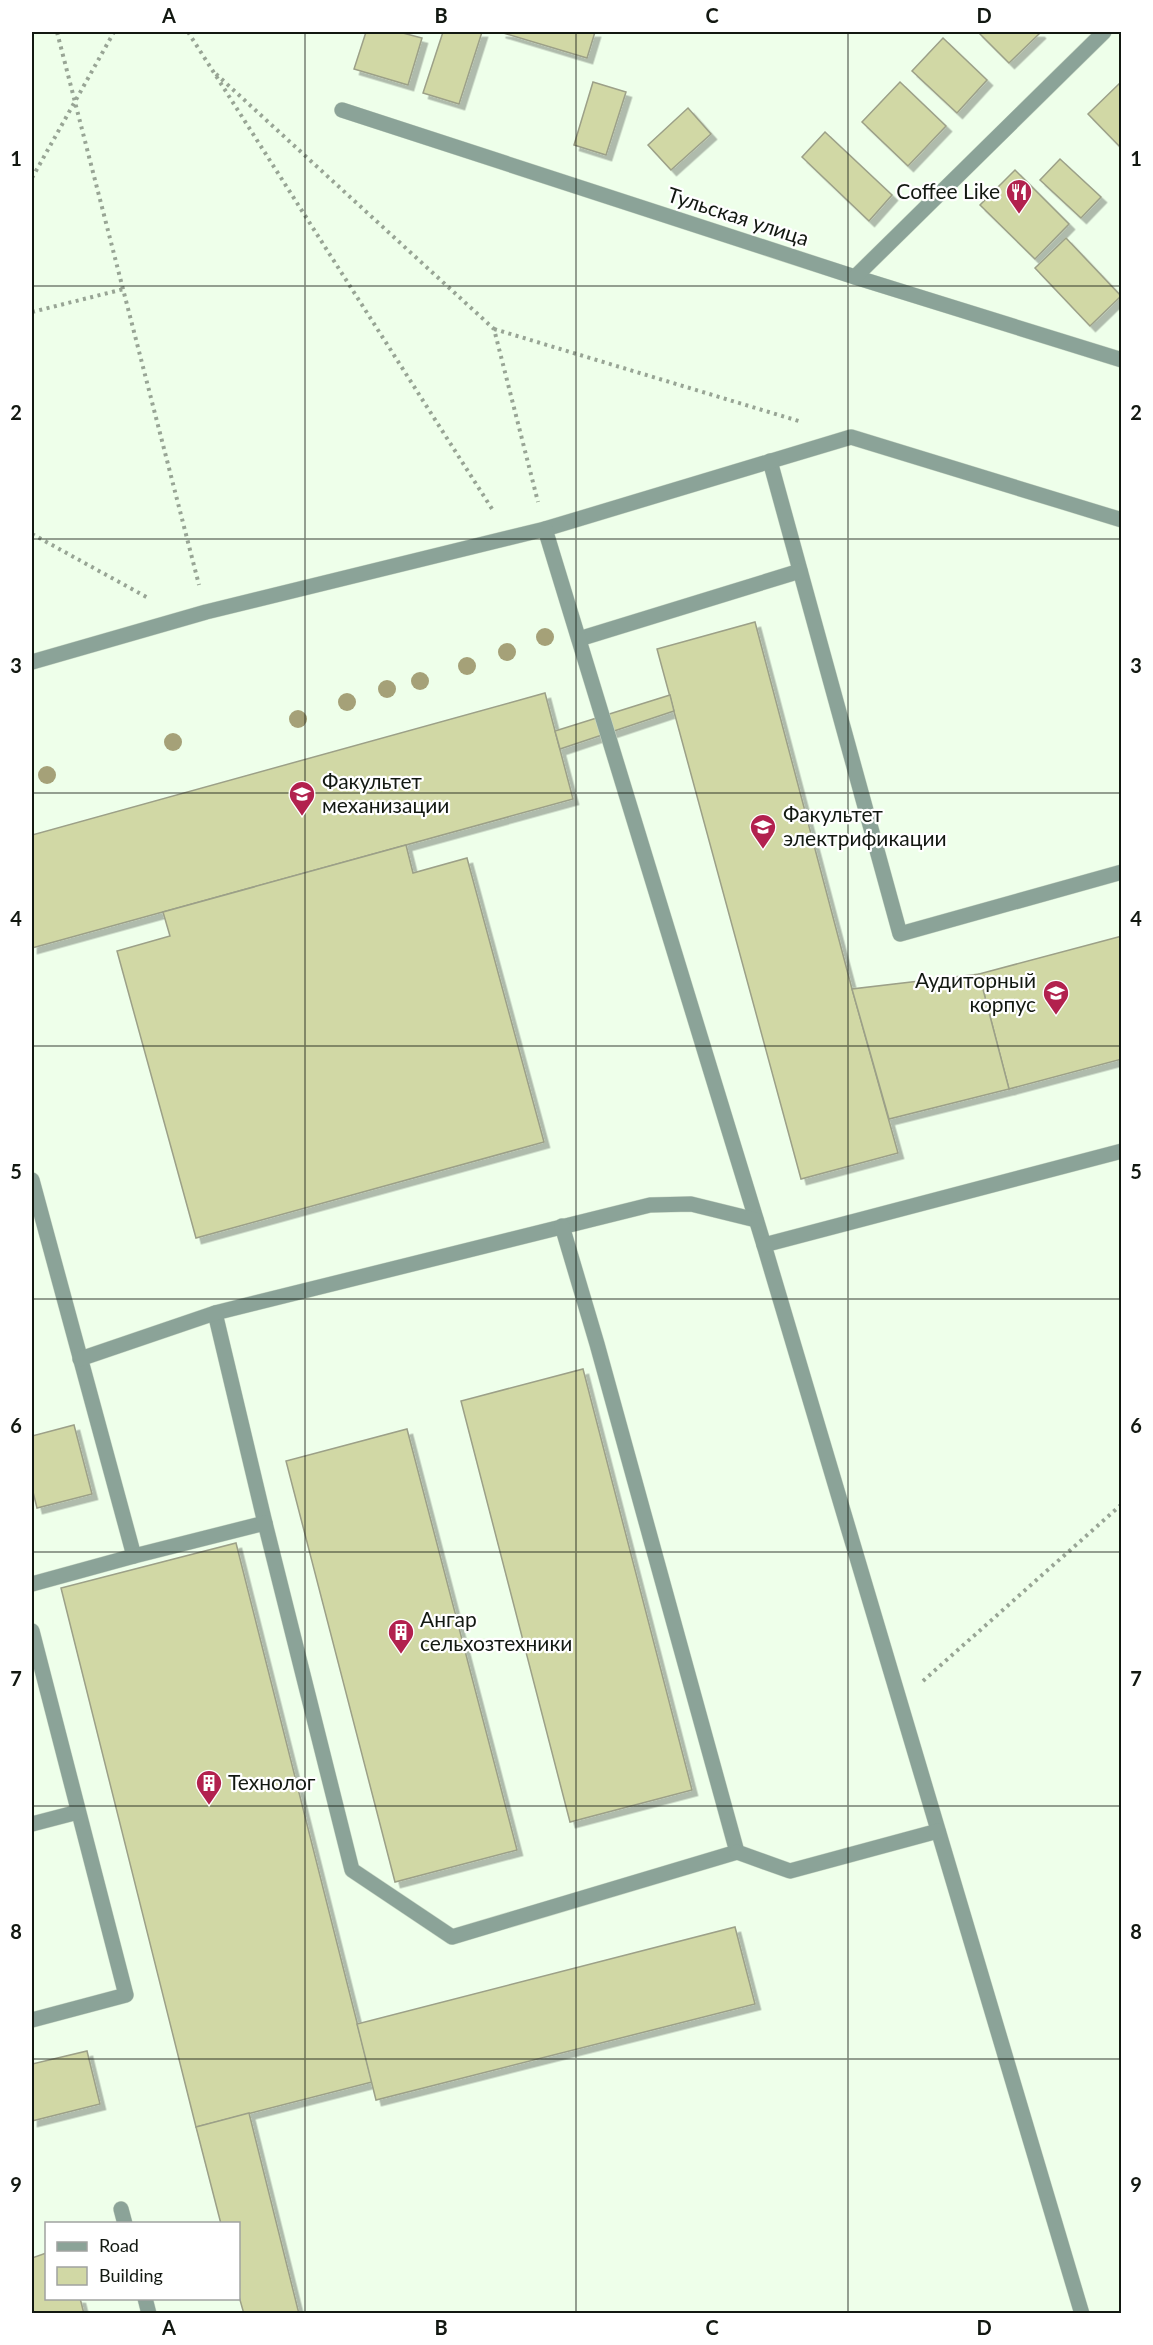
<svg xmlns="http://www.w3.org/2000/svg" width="1153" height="2345" font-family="Lato,sans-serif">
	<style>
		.building { fill: #d1d8a5; stroke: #9ca088; stroke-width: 1.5; filter: url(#shadow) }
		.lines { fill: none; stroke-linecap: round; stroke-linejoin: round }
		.service-casing { stroke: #cbdac7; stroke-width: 16 }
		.minor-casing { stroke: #cbdac7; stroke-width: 16 }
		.path { stroke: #98a595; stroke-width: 4; stroke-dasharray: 3 4.5; stroke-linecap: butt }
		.service { stroke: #8ba398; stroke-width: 15 }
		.minor { stroke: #8ba398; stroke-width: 15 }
		.tree { fill: #a5a178 }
		.grid { fill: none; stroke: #121811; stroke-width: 1.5; stroke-opacity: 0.55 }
		.labels { text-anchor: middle; stroke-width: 4.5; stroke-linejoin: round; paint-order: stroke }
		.poi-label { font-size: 21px; fill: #121811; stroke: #fff; text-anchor: start }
		.street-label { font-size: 21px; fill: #121811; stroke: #fff }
		.neatline { fill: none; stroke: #121811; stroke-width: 2 }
		.grid-label { font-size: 20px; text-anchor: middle; font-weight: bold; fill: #121811 }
	</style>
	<defs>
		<filter id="shadow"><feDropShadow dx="5.5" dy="5.5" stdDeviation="0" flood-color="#0004"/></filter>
	</defs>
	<rect width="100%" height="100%" fill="#eeffea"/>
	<!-- building -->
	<g class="building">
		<polygon points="366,32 399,32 422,38 408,85 354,69"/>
		<polygon points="443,32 482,32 459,104 423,93"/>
		<polygon points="500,32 595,32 587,58"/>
		<polygon points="978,32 1039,32 1040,33 1009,63"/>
		<polygon points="943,38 987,80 957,113 912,71"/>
		<polygon points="1122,81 1122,149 1088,114"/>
		<polygon points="593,82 626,92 606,155 574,145"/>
		<polygon points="900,82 946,126 908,166 862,122"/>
		<polygon points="688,108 711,134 671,170 648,145"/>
		<polygon points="825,132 892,195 869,221 802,157"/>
		<polygon points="1060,159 1101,197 1081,218 1040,180"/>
		<polygon points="1015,170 1069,224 1035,259 980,205"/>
		<polygon points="1066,238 1121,296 1090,326 1035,268"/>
		<polygon points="755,622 852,989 898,1153 801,1179 657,649"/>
		<polygon points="545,693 573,799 32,948 32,835"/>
		<polygon points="670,695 674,711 560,749 555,731"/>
		<polygon points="406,845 413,873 467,858 544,1142 196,1238 117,951 170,936 163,912"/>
		<polygon points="1122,936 1122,1059 1009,1089 979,974"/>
		<polygon points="979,974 1009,1089 889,1119 852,989"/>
		<polygon points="583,1369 692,1790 570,1822 461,1401"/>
		<polygon points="74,1425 92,1494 37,1508 32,1488 32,1436"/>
		<polygon points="407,1429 517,1850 395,1882 286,1461"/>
		<polygon points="236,1543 372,2082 196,2127 61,1588"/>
		<polygon points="735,1927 755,2004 376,2100 357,2024"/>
		<polygon points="87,2051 100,2104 32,2121 32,2064"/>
		<polygon points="249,2113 299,2314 244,2314 238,2293 238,2224 221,2224 196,2127"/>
		<polygon points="46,2253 46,2298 80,2298 84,2314 32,2314 32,2258"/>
	</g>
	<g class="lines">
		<!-- service casing -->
		<g class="service-casing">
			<g id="service">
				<polyline points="770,461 900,934 1122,872"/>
				<polyline points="545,529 851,437 1122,520"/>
				<polyline points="579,639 800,571"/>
				<polyline points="32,662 206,612 545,529 764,1245 1082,2314"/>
				<polyline points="32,1180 134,1556 32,1584"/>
				<polyline points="764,1245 1122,1151"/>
				<polyline points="215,1313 265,1523"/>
				<polyline points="80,1359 215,1313 650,1205 691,1204 756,1220"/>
				<polyline points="134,1556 265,1523 352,1870 452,1937 737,1852 597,1344 562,1226"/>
				<polyline points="32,1631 126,1995 32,2020"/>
				<polyline points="32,1824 78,1812"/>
				<polyline points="737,1852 790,1871 938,1831"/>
				<polyline points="121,2209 125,2224"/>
				<polyline points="145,2298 149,2314"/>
			</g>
		</g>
		<!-- minor casing -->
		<g class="minor-casing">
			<g id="minor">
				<polyline points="342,110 855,277 1122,360"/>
				<polyline points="855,277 1104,32"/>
			</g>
		</g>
		<!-- path -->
		<g class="path">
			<polyline points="57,32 199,585"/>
			<polyline points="188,32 494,512"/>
			<polyline points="216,74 494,329 538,502"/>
			<polyline points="32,178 114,32"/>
			<polyline points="32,312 124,289"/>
			<polyline points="494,329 802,422"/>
			<polyline points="32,534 150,599"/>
			<polyline points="923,1681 1122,1504"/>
		</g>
		<!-- service -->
		<use href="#service" class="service"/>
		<!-- minor -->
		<use href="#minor" class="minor"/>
	</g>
	<!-- trees -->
	<g class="tree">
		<circle cx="545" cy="637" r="9"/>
		<circle cx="507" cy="652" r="9"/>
		<circle cx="467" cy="666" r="9"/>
		<circle cx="420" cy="681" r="9"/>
		<circle cx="387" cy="689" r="9"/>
		<circle cx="347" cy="702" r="9"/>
		<circle cx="298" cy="719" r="9"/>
		<circle cx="173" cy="742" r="9"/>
		<circle cx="47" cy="775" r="9"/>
	</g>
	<!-- grid -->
	<path class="grid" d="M305,32V2314M576,32V2314M848,32V2314M32,286H1122M32,539H1122M32,793H1122M32,1046H1122M32,1299H1122M32,1552H1122M32,1806H1122M32,2059H1122"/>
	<!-- icons -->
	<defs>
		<g id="restaurant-pin" transform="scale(1.35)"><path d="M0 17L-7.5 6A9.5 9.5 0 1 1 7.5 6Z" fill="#b2214e" stroke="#fff"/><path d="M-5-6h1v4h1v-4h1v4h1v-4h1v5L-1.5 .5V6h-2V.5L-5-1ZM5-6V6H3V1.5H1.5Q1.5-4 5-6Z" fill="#fff"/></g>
		<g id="university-pin" transform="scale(1.35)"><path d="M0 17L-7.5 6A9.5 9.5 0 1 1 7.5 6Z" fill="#b2214e" stroke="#fff"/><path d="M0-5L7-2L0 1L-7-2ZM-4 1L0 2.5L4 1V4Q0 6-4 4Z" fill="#fff"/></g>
		<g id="building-pin" transform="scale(1.35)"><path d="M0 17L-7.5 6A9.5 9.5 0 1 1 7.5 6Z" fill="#b2214e" stroke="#fff"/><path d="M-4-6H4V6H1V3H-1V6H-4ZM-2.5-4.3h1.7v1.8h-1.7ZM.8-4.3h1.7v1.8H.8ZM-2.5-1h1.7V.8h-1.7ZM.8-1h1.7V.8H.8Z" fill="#fff"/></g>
	</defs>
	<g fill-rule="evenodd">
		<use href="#restaurant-pin" x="1019" y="192"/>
		<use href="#university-pin" x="302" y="794"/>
		<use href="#university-pin" x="763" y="827"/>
		<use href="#university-pin" x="1056" y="993"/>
		<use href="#building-pin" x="401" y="1632"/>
		<use href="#building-pin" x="209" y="1783"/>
	</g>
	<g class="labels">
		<!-- poi labels -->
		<g class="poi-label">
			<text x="1000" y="199" text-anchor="end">Coffee Like</text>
			<text x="322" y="789">Факультет<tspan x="322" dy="24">механизации</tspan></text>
			<text x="783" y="822">Факультет<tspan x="783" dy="24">электрификации</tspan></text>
			<text x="1036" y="988" text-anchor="end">Аудиторный<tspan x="1036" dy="24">корпус</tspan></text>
			<text x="420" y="1627">Ангар<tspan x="420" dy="24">сельхозтехники</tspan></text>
			<text x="228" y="1790">Технолог</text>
		</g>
		<!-- street labels -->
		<g class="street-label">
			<text transform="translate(738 217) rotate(18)" y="7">Тульская улица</text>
		</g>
	</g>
	<!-- border -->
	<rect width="1153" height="2345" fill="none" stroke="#ffffff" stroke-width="66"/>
	<!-- legend -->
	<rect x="45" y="2222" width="195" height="78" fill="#ffffff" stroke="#a0a3a0" stroke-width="1.5"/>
	<rect x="57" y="2242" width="30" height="9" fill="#8ba398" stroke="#a0a3a0" stroke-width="1.5"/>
	<text x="99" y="2252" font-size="18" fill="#121811">Road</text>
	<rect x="57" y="2267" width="30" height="18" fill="#d1d8a5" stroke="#a0a3a0" stroke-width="1.5"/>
	<text x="99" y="2282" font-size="18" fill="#121811">Building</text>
	<rect x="33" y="33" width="1087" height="2279" class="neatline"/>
	<g class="grid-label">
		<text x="169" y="23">A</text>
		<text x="441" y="23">B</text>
		<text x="712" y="23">C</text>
		<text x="984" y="23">D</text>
		<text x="16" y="166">1</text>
		<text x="1136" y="166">1</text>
		<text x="16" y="420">2</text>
		<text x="1136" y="420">2</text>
		<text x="16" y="673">3</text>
		<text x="1136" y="673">3</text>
		<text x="16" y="926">4</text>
		<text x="1136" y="926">4</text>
		<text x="16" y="1179">5</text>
		<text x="1136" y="1179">5</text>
		<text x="16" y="1433">6</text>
		<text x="1136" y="1433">6</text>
		<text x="16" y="1686">7</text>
		<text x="1136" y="1686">7</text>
		<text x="16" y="1939">8</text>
		<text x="1136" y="1939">8</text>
		<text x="16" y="2192">9</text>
		<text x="1136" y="2192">9</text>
		<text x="169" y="2335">A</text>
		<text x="441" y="2335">B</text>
		<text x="712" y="2335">C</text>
		<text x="984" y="2335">D</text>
	</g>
</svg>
